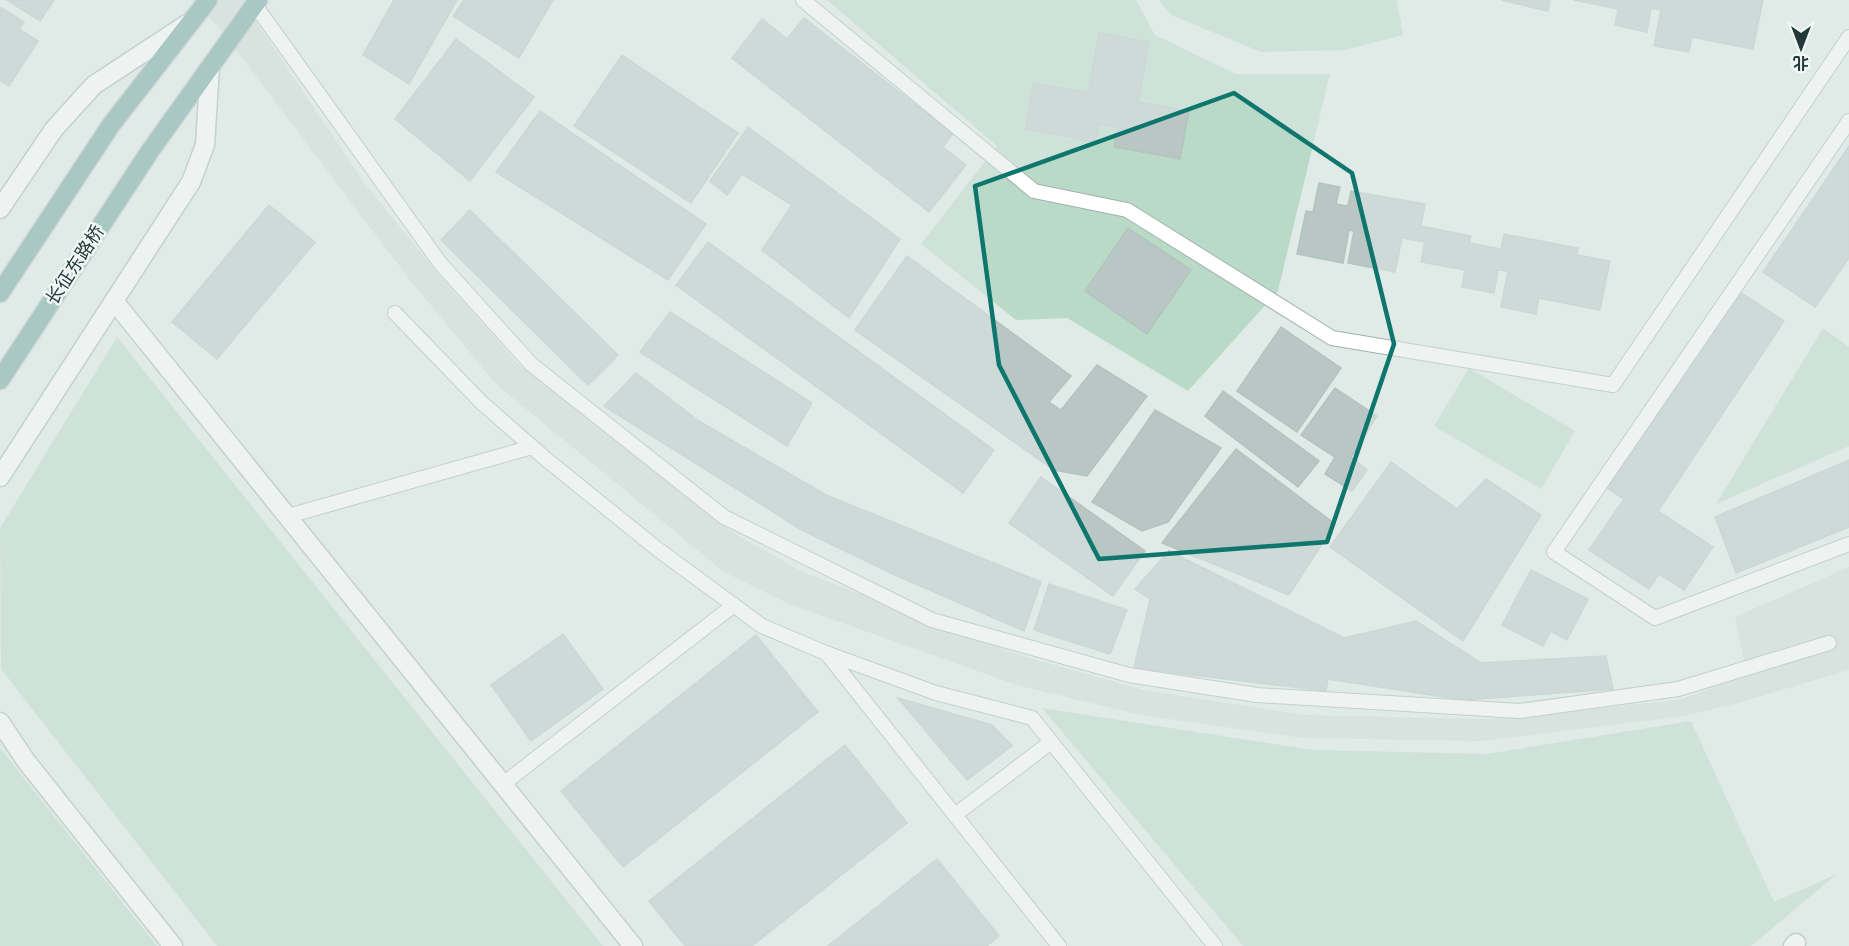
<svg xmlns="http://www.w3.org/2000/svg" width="1849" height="946" font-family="'Alegreya Sans','Noto Sans SC',sans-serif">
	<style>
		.built { fill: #cedad6 }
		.green { fill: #badac8 }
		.building { fill: #b8c7c4; stroke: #b3c3bf; stroke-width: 1.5 }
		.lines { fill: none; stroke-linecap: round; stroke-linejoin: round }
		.lane-casing { stroke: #a3b1af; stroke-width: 16 }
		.street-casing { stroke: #a3b1af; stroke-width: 21 }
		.secondary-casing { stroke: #a0b5b1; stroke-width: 21 }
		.primary-casing { stroke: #bdc4c3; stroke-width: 21 }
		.lane { stroke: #fff; stroke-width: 14 }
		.street { stroke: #fff; stroke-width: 18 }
		.secondary { stroke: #fff; stroke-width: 18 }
		.primary { stroke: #679d98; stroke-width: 18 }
		.marked { fill: none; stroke: #0f766e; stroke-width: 4.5; stroke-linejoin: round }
		.labels { text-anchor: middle; stroke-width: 5; stroke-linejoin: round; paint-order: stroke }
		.street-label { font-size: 18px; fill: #223937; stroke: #f0f7f5 }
	</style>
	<rect width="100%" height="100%" fill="#e0eae7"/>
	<!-- built -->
	<polygon class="built" points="191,0 250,0 257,23 366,185 434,269 518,364 730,531 803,572 1022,656 1144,690 1305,715 1486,719 1679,700 1747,675 1735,617 1849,567 1849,670 1731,705 1682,716 1481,741 1303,738 1140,715 1017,685 789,604 724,572 496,384 410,280 220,29"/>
	<!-- green -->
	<g class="green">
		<polygon points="827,0 1136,0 1155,35 1236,74 1330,74 1278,291 1188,391 1067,318 1016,320 921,244 997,146"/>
		<polygon points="1159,0 1397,0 1403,35 1345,50 1261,52 1171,15"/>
		<polygon points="1823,328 1849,347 1849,446 1716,504"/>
		<polygon points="117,337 603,946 217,946 1,669 0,528"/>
		<polygon points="1469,368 1575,431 1541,489 1434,426"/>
		<polygon points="1042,708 1313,750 1487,754 1691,721 1774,902 1837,874 1751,946 1243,946"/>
		<polygon points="0,748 157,946 0,946"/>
	</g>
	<!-- building -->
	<g class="building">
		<polygon points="7,0 54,0 40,21"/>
		<polygon points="394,0 457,0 409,84 363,55"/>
		<polygon points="464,0 553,0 519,58 453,16"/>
		<polygon points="1501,0 1550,0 1548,11"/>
		<polygon points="1574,0 1763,0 1753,49 1692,37 1689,52 1654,46 1661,10 1651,8 1647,32 1615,25 1618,9"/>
		<polygon points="0,7 24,22 19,29 38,41 9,86 0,81"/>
		<polygon points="804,18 953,134 943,147 966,165 929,212 732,58 762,19 787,39"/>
		<polygon points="1099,33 1149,42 1138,102 1189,111 1180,159 1114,147 1118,127 1099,124 1096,142 1025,129 1034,83 1088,93"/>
		<polygon points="456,39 534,97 470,181 395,119"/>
		<polygon points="622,55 738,133 691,203 574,126"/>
		<polygon points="540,111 706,224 668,280 496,172"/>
		<polygon points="748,127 900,239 849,318 762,250 792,205 742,174 727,195 710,181"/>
		<polygon points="1849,146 1849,258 1815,307 1763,272"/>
		<polygon points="1319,183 1340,187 1336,204 1348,206 1351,191 1425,204 1421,226 1471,236 1469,243 1501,249 1504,234 1578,248 1577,255 1610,261 1600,310 1539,298 1536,314 1501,307 1508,271 1498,270 1494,293 1462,287 1465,270 1421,262 1425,242 1402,238 1395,272 1348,263 1354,231 1349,230 1343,263 1297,254 1306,211 1313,212"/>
		<polygon points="269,205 315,242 217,359 172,322"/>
		<polygon points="470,210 618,355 588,385 441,240"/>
		<polygon points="1128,228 1191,270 1147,334 1085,291"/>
		<polygon points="708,242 994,450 963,493 676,285"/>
		<polygon points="907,256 1071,376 1049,402 1061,410 1097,365 1147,396 1087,476 1054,470 855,330"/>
		<polygon points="1738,291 1784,321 1658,511 1713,547 1684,590 1659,574 1649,589 1589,550 1624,499 1607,488"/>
		<polygon points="670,312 812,403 787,446 640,352"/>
		<polygon points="1281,327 1341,368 1297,432 1237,391"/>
		<polygon points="636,373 699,421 826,495 1041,582 1024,631 895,575 802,530 604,406"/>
		<polygon points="1335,388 1377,416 1351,457 1367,470 1352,491 1325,474 1335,457 1301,435"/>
		<polygon points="1223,391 1319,461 1298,487 1205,416"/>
		<polygon points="1155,410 1221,448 1168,522 1142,531 1092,502"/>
		<polygon points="1236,449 1335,524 1289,595 1162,543"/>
		<polygon points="1849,460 1849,527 1736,573 1715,517"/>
		<polygon points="1391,462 1457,509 1486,479 1541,515 1463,641 1330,547"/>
		<polygon points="1041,477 1145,551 1113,596 1009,523"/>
		<polygon points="1169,551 1344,638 1416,621 1481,663 1606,656 1613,689 1463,700 1328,679 1326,691 1134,668 1150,599 1135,589"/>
		<polygon points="1531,570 1588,599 1567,640 1551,631 1543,646 1502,625"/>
		<polygon points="1049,584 1127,610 1110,654 1034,630"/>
		<polygon points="563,634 603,689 531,741 491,685"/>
		<polygon points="756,635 818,712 623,867 561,791"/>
		<polygon points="898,698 992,725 1012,746 967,780"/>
		<polygon points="845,745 907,823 752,946 685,946 649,901"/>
		<polygon points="937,859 999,936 987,946 828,946"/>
	</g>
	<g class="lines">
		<!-- lane casing -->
		<g class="lane-casing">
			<g id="lane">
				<polyline points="803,0 1034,191 1127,210 1332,338 1613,385 1849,37"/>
				<polyline points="255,5 440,263 531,364 724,517 932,620 1129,675 1257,695 1520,711 1678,689 1829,643"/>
				<polyline points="1849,121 1554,552 1655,618 1849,544"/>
				<polyline points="395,313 481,402 547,460 656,548 762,626 826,653 936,693 1032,718 1215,946"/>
				<polyline points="288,516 532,447"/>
				<polyline points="827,654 1059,946"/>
				<polyline points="503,784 734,605"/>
				<polyline points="955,815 1051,742"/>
			</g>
		</g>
		<!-- street casing -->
		<g class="street-casing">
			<g id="street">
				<polyline points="114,301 633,946"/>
				<polyline points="1793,946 1796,943"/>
			</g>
		</g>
		<!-- secondary casing -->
		<g class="secondary-casing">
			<g id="secondary">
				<polyline points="0,209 54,129 94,85 187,24"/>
				<polyline points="0,477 191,182 205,145 210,67"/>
				<polyline points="0,722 26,761 173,946"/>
			</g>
		</g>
		<!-- primary casing -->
		<g class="primary-casing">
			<g id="primary">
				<polyline points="0,293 111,125 208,0"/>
				<polyline points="0,380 150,151 258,0"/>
			</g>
		</g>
		<!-- lane -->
		<use href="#lane" class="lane"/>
		<!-- street -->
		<use href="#street" class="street"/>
		<!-- secondary -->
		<use href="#secondary" class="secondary"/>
		<!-- primary -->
		<use href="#primary" class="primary"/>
	</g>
	<!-- marked area -->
	<path d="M0 0H1849V946H0ZM1234,93L1352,173L1394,344L1327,542L1099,559L999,365L975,186Z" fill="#e0eae7" fill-opacity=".55" fill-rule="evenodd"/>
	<path class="marked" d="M1234,93L1352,173L1394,344L1327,542L1099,559L999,365L975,186Z"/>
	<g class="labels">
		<!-- street labels -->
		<g class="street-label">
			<text transform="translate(75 265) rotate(-57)" y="6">长征东路桥</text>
		</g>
	</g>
	<!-- north arrow -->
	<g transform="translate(1801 48) rotate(180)" stroke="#f0f7f5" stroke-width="4.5" paint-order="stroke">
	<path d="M0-4.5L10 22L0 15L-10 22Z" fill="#223937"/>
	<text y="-9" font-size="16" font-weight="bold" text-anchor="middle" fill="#223937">北</text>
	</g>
</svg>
